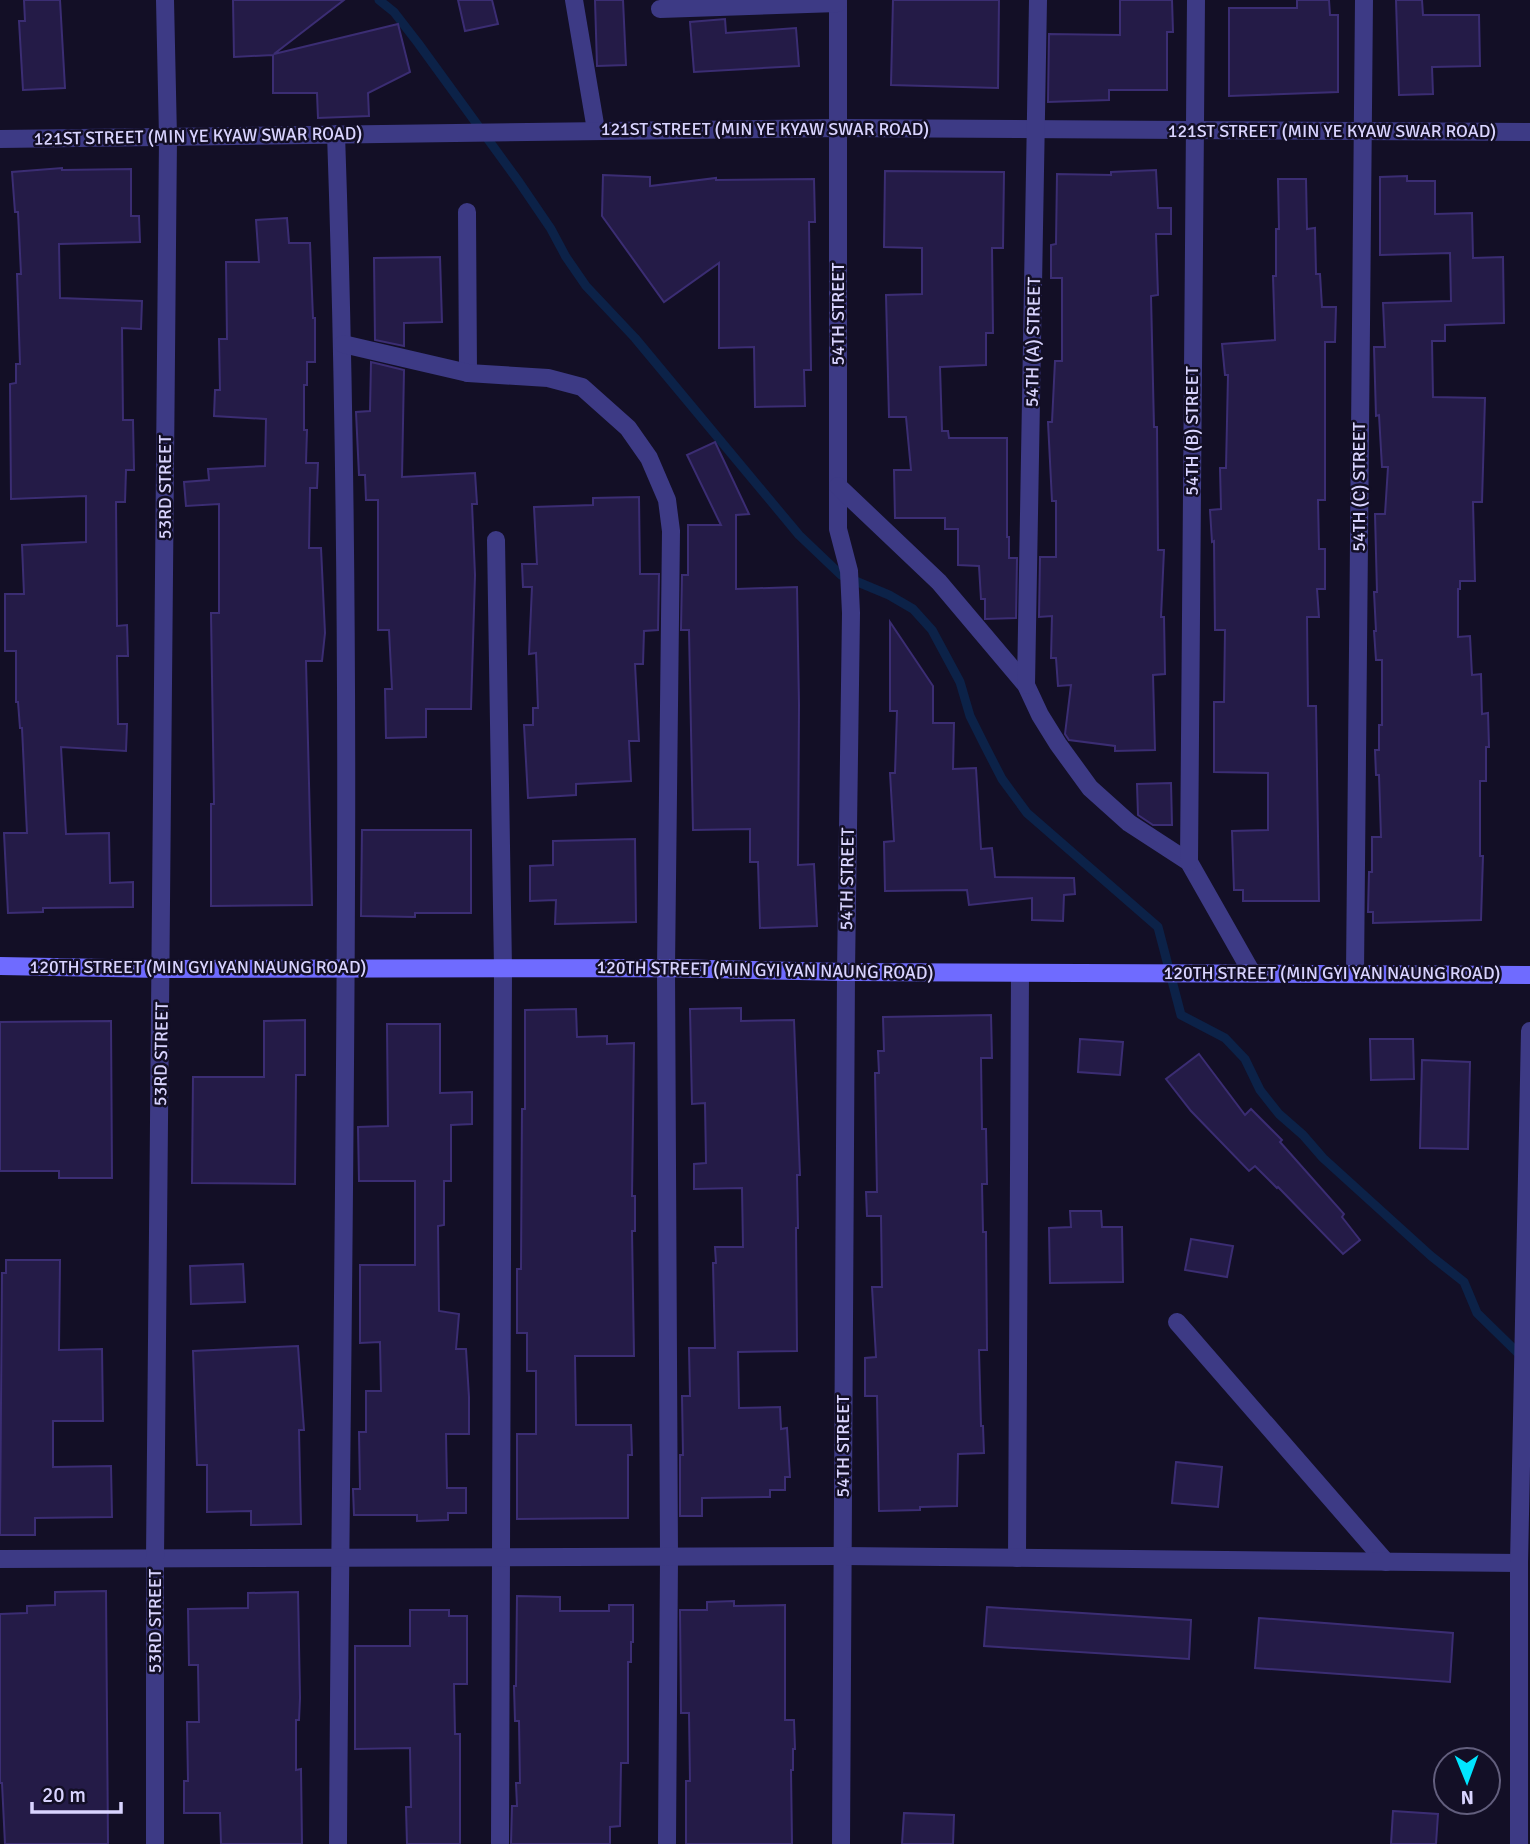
<svg xmlns="http://www.w3.org/2000/svg" width="1530" height="1844" font-family="Signika,sans-serif">
	<style>
		.lines { fill: none; stroke-linecap: round; stroke-linejoin: round }
		.stream { stroke: #0c2248; stroke-width: 9 }
		.building { fill: #241b47; stroke: #3b2d73; stroke-width: 2 }
		.minor { stroke: #3d3a85; stroke-width: 18 }
		.secondary { stroke: #6f6bff; stroke-width: 18 }
		.labels { text-anchor: middle; stroke-width: 5; stroke-linejoin: round; paint-order: stroke }
		.street-label { font-size: 18px; fill: #d9d4ff; stroke: #130f26 }
	</style>
	<rect width="100%" height="100%" fill="#130f26"/>
	<g class="lines">
		<!-- stream -->
		<polyline class="stream" points="379,0 394,12 418,43 519,182 551,229 566,257 586,286 635,338 799,535 841,575 889,595 913,609 932,630 960,682 970,716 985,746 1002,779 1027,813 1158,927 1181,1015 1225,1038 1245,1059 1260,1090 1279,1114 1303,1135 1323,1158 1431,1256 1464,1282 1477,1313 1522,1357"/>
	</g>
	<!-- building -->
	<g class="building">
		<polygon points="24,0 60,0 65,88 23,90 19,21 25,21"/>
		<polygon points="233,0 344,0 274,54 398,24 410,72 368,93 369,116 318,118 317,93 273,93 273,55 234,57"/>
		<polygon points="458,0 492,0 498,24 465,31"/>
		<polygon points="595,0 623,0 626,65 597,66"/>
		<polygon points="893,0 999,0 998,88 891,85"/>
		<polygon points="1120,0 1172,0 1173,32 1167,32 1167,90 1109,90 1109,100 1048,102 1049,34 1120,35"/>
		<polygon points="1297,0 1329,0 1330,15 1338,15 1338,92 1229,96 1229,8 1297,8"/>
		<polygon points="1396,0 1422,0 1423,15 1479,15 1480,66 1432,67 1433,94 1399,95"/>
		<polygon points="725,19 726,33 796,28 799,66 694,72 690,22"/>
		<polygon points="62,168 62,170 131,169 131,216 139,216 140,242 59,244 60,298 142,301 141,329 122,328 123,420 133,420 134,470 126,470 125,502 116,502 117,626 127,625 128,656 117,656 118,724 127,724 126,751 61,747 66,834 109,833 110,883 133,882 133,907 43,908 43,912 8,913 4,833 27,833 22,728 20,728 18,702 16,702 16,651 5,651 5,594 24,594 22,545 86,542 86,496 11,499 10,384 16,383 16,364 20,364 17,274 21,274 18,212 15,212 12,172"/>
		<polygon points="1156,170 1158,208 1171,208 1171,234 1156,234 1158,295 1151,296 1154,427 1157,427 1158,550 1164,550 1161,617 1164,617 1165,674 1153,675 1155,750 1115,751 1115,746 1069,740 1065,734 1071,685 1058,686 1056,658 1051,658 1052,616 1039,617 1040,557 1056,557 1056,501 1052,501 1048,422 1052,422 1055,361 1062,361 1062,278 1051,278 1051,245 1056,244 1057,174 1111,175 1111,172"/>
		<polygon points="885,171 1004,172 1003,248 992,248 993,333 986,333 986,365 940,367 942,431 948,431 949,438 1007,438 1007,537 1009,537 1009,558 1017,558 1016,618 985,619 985,599 981,599 979,566 958,565 958,529 945,529 945,518 895,518 894,470 911,470 906,417 889,417 886,295 922,294 922,248 884,247"/>
		<polygon points="603,175 650,177 650,186 716,178 716,180 814,179 815,222 809,222 811,370 804,370 805,406 755,407 754,347 719,348 719,263 664,302 602,216"/>
		<polygon points="1407,176 1407,181 1435,181 1435,214 1472,213 1473,258 1503,257 1504,323 1445,325 1445,341 1432,341 1433,397 1485,398 1482,502 1473,502 1475,581 1460,581 1460,589 1458,589 1458,637 1470,636 1472,675 1481,674 1482,714 1488,713 1489,747 1486,747 1486,781 1480,781 1480,856 1483,856 1481,920 1373,923 1373,912 1368,912 1369,872 1372,872 1372,837 1381,837 1379,775 1376,775 1375,750 1379,750 1379,725 1382,725 1382,660 1376,660 1374,631 1376,631 1374,592 1377,592 1375,514 1385,514 1388,467 1382,467 1379,415 1376,416 1374,347 1385,347 1383,303 1451,301 1450,253 1380,255 1380,177"/>
		<polygon points="1278,179 1306,179 1307,229 1315,228 1316,274 1320,274 1322,307 1336,307 1335,342 1325,342 1325,500 1318,500 1319,549 1325,549 1325,589 1317,589 1319,617 1307,617 1308,706 1316,706 1319,901 1243,901 1243,890 1234,890 1232,831 1268,830 1268,773 1214,772 1214,702 1224,702 1225,630 1215,630 1214,541 1212,542 1210,510 1221,509 1220,468 1226,468 1228,375 1225,375 1222,344 1275,340 1273,276 1276,276 1276,229 1279,229"/>
		<polygon points="287,218 289,243 310,243 313,318 315,318 315,362 307,362 307,385 304,385 304,430 307,430 306,463 318,463 317,488 310,488 309,548 321,548 325,633 322,661 306,661 312,905 211,906 211,804 214,804 211,613 219,613 219,504 186,506 184,482 209,480 208,469 265,466 266,419 214,416 215,390 220,390 219,339 227,339 226,262 259,262 256,220"/>
		<polygon points="440,257 442,322 404,323 404,346 375,340 374,258"/>
		<polygon points="371,362 404,370 402,477 475,473 477,504 472,504 475,575 471,709 426,709 426,737 386,738 385,689 392,689 389,630 378,630 378,500 366,500 365,475 359,475 356,412 370,411"/>
		<polygon points="715,442 749,514 736,515 736,589 797,587 799,705 798,865 814,864 817,926 760,928 758,862 750,862 750,829 693,830 689,630 681,630 682,575 688,575 688,525 721,525 687,455"/>
		<polygon points="639,497 640,574 659,574 658,630 644,631 643,664 635,664 639,741 629,741 631,781 576,784 576,795 528,798 524,725 533,725 533,708 538,708 536,653 529,654 532,587 523,587 522,564 537,564 534,507 593,505 593,498"/>
		<polygon points="890,622 933,686 933,723 954,723 953,769 976,768 981,849 992,848 995,877 1074,878 1075,894 1064,895 1063,921 1032,920 1032,898 969,905 967,890 885,891 884,842 894,841 890,773 895,773 897,711 890,711"/>
		<polygon points="1171,783 1172,825 1153,825 1138,815 1137,784"/>
		<polygon points="362,830 471,830 471,913 415,913 415,917 361,916"/>
		<polygon points="635,839 636,922 555,924 556,900 530,901 530,866 553,865 553,841"/>
		<polygon points="741,1008 741,1021 794,1020 800,1175 797,1175 798,1228 796,1228 797,1351 738,1352 739,1408 780,1407 781,1429 787,1428 790,1477 785,1477 785,1490 770,1490 770,1497 702,1498 702,1516 680,1516 680,1455 683,1455 682,1396 690,1396 689,1348 715,1348 713,1263 716,1263 715,1247 743,1247 742,1188 694,1189 694,1164 706,1163 705,1103 692,1104 690,1009"/>
		<polygon points="576,1009 577,1037 607,1036 607,1044 634,1043 632,1196 635,1196 635,1231 632,1231 634,1356 575,1356 576,1425 631,1425 632,1455 628,1455 628,1518 517,1519 517,1434 536,1434 536,1371 527,1371 527,1333 517,1333 517,1269 521,1269 522,1109 525,1109 525,1010"/>
		<polygon points="991,1015 992,1058 981,1058 982,1129 986,1129 987,1184 982,1184 983,1232 986,1232 987,1350 979,1350 981,1426 983,1426 984,1453 958,1454 957,1506 920,1507 920,1510 879,1511 877,1396 865,1396 865,1358 876,1357 872,1287 882,1287 881,1216 867,1216 866,1192 877,1192 875,1073 879,1073 878,1051 884,1051 883,1017"/>
		<polygon points="305,1020 305,1075 296,1075 295,1184 192,1183 193,1077 264,1077 264,1021"/>
		<polygon points="111,1021 112,1178 59,1178 59,1171 0,1171 0,1022"/>
		<polygon points="387,1024 440,1024 440,1093 472,1092 472,1124 451,1125 451,1181 444,1181 444,1225 438,1226 439,1311 459,1314 456,1349 466,1349 469,1397 469,1434 446,1434 447,1488 466,1488 466,1513 448,1513 448,1520 417,1521 417,1515 354,1515 353,1489 360,1489 359,1432 366,1432 366,1391 381,1391 380,1342 360,1343 360,1265 415,1265 415,1181 359,1181 358,1127 388,1126"/>
		<polygon points="1080,1039 1123,1042 1120,1075 1078,1072"/>
		<polygon points="1370,1039 1413,1039 1414,1079 1371,1080"/>
		<polygon points="1199,1054 1245,1115 1251,1109 1282,1140 1280,1142 1344,1214 1342,1217 1360,1240 1343,1254 1278,1187 1277,1188 1255,1166 1249,1171 1191,1111 1166,1079"/>
		<polygon points="1422,1060 1470,1062 1468,1149 1420,1148"/>
		<polygon points="1070,1211 1101,1211 1102,1227 1122,1227 1123,1282 1050,1283 1049,1228 1071,1227"/>
		<polygon points="1191,1239 1233,1246 1227,1277 1185,1270"/>
		<polygon points="6,1260 60,1260 59,1350 102,1349 103,1421 53,1421 53,1467 111,1466 112,1517 35,1518 35,1535 0,1535 2,1273 6,1273"/>
		<polygon points="243,1264 245,1302 191,1304 190,1266"/>
		<polygon points="298,1346 304,1430 299,1430 301,1524 251,1525 251,1511 207,1512 207,1465 197,1465 193,1351"/>
		<polygon points="1176,1462 1222,1467 1218,1507 1172,1503"/>
		<polygon points="106,1591 108,1844 5,1844 2,1783 0,1783 0,1614 27,1613 27,1606 55,1605 55,1592"/>
		<polygon points="298,1592 300,1698 299,1720 296,1720 296,1770 301,1769 302,1844 221,1844 220,1813 184,1813 184,1781 188,1781 187,1722 199,1722 198,1665 189,1665 188,1609 248,1608 248,1593"/>
		<polygon points="517,1596 560,1597 560,1611 609,1611 609,1605 633,1605 633,1642 631,1642 631,1662 628,1662 628,1763 621,1763 620,1826 610,1827 610,1844 511,1844 512,1806 517,1806 516,1783 520,1783 519,1721 515,1721 514,1686 516,1686"/>
		<polygon points="734,1601 734,1606 785,1605 785,1720 794,1720 795,1749 793,1749 793,1770 791,1770 792,1844 686,1844 686,1781 690,1781 689,1713 681,1713 680,1610 707,1610 707,1602"/>
		<polygon points="987,1607 1191,1620 1189,1659 984,1646"/>
		<polygon points="410,1610 449,1610 449,1616 467,1616 467,1684 454,1684 455,1734 460,1734 460,1844 407,1844 406,1807 411,1807 410,1748 355,1749 355,1646 410,1646"/>
		<polygon points="1259,1618 1453,1633 1450,1682 1255,1668"/>
		<polygon points="1393,1811 1438,1814 1436,1844 1391,1844"/>
		<polygon points="904,1813 954,1815 953,1844 902,1844"/>
	</g>
	<g class="lines">
		<!-- minor -->
		<g class="minor">
			<polyline points="574,0 596,130"/>
			<polyline points="838,0 838,529 849,571 851,613 846,972 841,1844"/>
			<polyline points="660,9 838,3"/>
			<path d="M336,134C356,704 341,1274 338,1844"/>
			<polyline points="0,139 838,128 1530,132"/>
			<polyline points="467,212 468,373"/>
			<polyline points="343,344 468,373 548,378 582,387 628,428 649,458 667,500 671,531 666,968 669,1557 667,1844"/>
			<polyline points="838,486 939,582 1026,685 1040,715 1058,744 1090,788 1129,823 1189,862 1252,973"/>
			<polyline points="496,540 503,968 500,1844"/>
			<polyline points="1026,685 1038,0"/>
			<polyline points="1189,862 1196,0"/>
			<polyline points="1355,974 1364,0"/>
			<polyline points="1177,1322 1386,1562"/>
			<polyline points="1017,1558 1020,973"/>
			<polyline points="0,1559 843,1556 1519,1563"/>
			<polyline points="155,1844 155,1559 168,137 165,0"/>
			<polyline points="1519,1844 1519,1563 1530,1031"/>
		</g>
		<!-- secondary -->
		<polyline class="secondary" points="0,966 162,969 666,968 846,972 1530,975"/>
	</g>
	<g class="labels">
		<!-- street labels -->
		<g class="street-label">
			<text x="765" y="135">121ST STREET (MIN YE KYAW SWAR ROAD)</text>
			<text x="1332" y="137">121ST STREET (MIN YE KYAW SWAR ROAD)</text>
			<text transform="translate(198 136) rotate(-1)" y="6">121ST STREET (MIN YE KYAW SWAR ROAD)</text>
			<text transform="translate(838 314) rotate(-90)" y="6">54TH STREET</text>
			<text transform="translate(1033 342) rotate(-89)" y="6">54TH (A) STREET</text>
			<text transform="translate(1192 431) rotate(-90)" y="6">54TH (B) STREET</text>
			<text transform="translate(165 487) rotate(-90)" y="6">53RD STREET</text>
			<text transform="translate(1359 487) rotate(-90)" y="6">54TH (C) STREET</text>
			<text transform="translate(847 879) rotate(-89)" y="6">54TH STREET</text>
			<text x="198" y="973">120TH STREET (MIN GYI YAN NAUNG ROAD)</text>
			<text transform="translate(765 970) rotate(1)" y="6">120TH STREET (MIN GYI YAN NAUNG ROAD)</text>
			<text x="1332" y="979">120TH STREET (MIN GYI YAN NAUNG ROAD)</text>
			<text transform="translate(161 1054) rotate(-89)" y="6">53RD STREET</text>
			<text transform="translate(843 1446) rotate(-90)" y="6">54TH STREET</text>
			<text transform="translate(155 1621) rotate(-90)" y="6">53RD STREET</text>
		</g>
	</g>
	<!-- north arrow -->
	<g transform="translate(1467 1781) rotate(179)"><circle r="33" fill="#130f26" stroke="#625e7d" stroke-width="2"/>
	<path d="M0-5L12 26L0 18L-12 26Z" fill="#00e5ff"/>
	<text y="-10" font-size="19" font-weight="bold" text-anchor="middle" fill="#d9d4ff">N</text>
	</g>
	<!-- scale -->
	<path d="M32 1802v10h89v-10" fill="none" stroke="#d9d4ff" stroke-width="3.5"/>
	<text x="42" y="1802" font-size="21" fill="#d9d4ff" stroke="#130f26" stroke-width="5" paint-order="stroke">20 m</text>
</svg>
